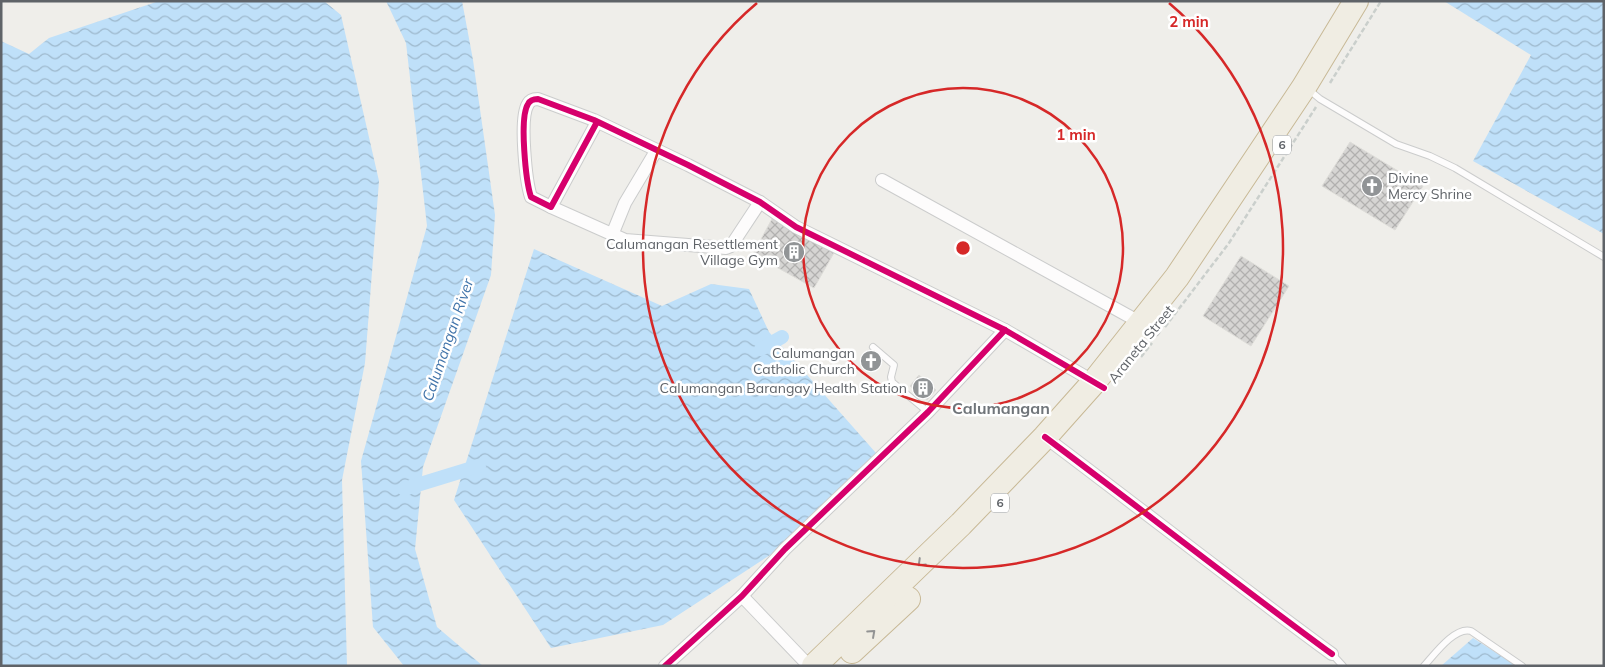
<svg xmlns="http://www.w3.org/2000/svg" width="1605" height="667" font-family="Mulish,sans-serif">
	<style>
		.water { fill: url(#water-waves) }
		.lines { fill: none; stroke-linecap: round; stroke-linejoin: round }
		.canal { stroke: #bfe0f9; stroke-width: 14 }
		.building { fill: url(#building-cross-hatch); stroke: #deddd9 }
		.lane-casing { stroke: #cbcccc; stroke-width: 8 }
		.street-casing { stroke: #cbcccc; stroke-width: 14 }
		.highway-casing { stroke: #c8b996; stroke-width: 26 }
		.path { stroke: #cacfcc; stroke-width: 2.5; stroke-dasharray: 5 2.5; stroke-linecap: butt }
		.lane { stroke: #fdfcfc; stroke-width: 6 }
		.street { stroke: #fdfcfc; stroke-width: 12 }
		.highway { stroke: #f0ede3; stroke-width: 24 }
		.cycleway-casing { stroke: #fff; stroke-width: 9 }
		.cycleway { stroke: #d6006c; stroke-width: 6 }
		.oneway { stroke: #929393 }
		.ring { fill: none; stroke: #d62828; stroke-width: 2.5 }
		.labels { text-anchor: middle; stroke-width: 5; stroke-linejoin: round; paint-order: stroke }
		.shield { fill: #fff; stroke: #8f9295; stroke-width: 1 }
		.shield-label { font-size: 12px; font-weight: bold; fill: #5f6368 }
		.poi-label { font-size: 14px; fill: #5f6368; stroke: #fff; text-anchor: end }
		.street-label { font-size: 14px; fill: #5f6368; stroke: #fff }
		.water-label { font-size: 15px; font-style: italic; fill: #4174aa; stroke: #fff }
		.quarter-label { font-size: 16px; font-weight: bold; fill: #70757a; stroke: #fff }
		.centre { fill: #d62828; stroke: #fff; stroke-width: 2.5 }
		.ring-label { font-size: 15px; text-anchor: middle; font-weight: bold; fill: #d62828; stroke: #fff; stroke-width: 5; stroke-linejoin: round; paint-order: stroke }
	</style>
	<defs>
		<pattern id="water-waves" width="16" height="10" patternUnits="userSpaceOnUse" patternTransform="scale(1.25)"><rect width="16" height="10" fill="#bfe0f9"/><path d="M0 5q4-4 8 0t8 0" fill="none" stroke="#9eb9cd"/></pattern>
		<pattern id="building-cross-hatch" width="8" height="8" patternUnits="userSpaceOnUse" patternTransform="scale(1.25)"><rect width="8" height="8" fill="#d6d5d3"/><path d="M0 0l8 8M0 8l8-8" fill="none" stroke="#b1b0af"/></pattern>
	</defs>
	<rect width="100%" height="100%" fill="#efeeea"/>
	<!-- water -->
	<g class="water">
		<polygon points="159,1 324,1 341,15 379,181 365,363 342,480 347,666 1,666 1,41 29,54 49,38"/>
		<polygon points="386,1 462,1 473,60 495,215 491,275 423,467 415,549 437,627 483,666 404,666 373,627 361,461 427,226 406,43"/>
		<polygon points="1444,1 1604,1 1604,234 1473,161 1531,55"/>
		<polygon points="534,249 662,306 711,284 749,289 769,332 876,453 773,553 663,625 551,648 454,500"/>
		<polygon points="1473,638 1517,666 1441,666"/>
	</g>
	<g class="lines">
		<!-- canal -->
		<g class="canal">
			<polyline points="761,349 782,337"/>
			<polyline points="404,489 479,466"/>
		</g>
	</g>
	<!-- building -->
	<g class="building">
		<polygon points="1350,142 1423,186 1395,230 1322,186"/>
		<polygon points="773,217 835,251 814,288 753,254"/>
		<polygon points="1241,256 1289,286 1251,346 1203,316"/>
		<polygon points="919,375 936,390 927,400 910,386"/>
	</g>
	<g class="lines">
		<!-- lane casing -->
		<g class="lane-casing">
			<g id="lane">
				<polyline points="1308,89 1320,99 1396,144 1430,156 1455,168 1604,257"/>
				<polyline points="873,347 894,365 891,377 892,382 928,412"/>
				<polyline points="1332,654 1343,666"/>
				<path d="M1424,666C1434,655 1455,626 1471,631L1522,666"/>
			</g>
		</g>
		<!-- street casing -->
		<g class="street-casing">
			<g id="street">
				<path d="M597,122L551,207L531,197C526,182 519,118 528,104C530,100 534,99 538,99L594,120L688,165L760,202L796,227L1005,330L1098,384"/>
				<polyline points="882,180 1154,330"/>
				<polyline points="551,207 625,240 726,248 731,246 760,202"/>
				<polyline points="612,235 625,203 656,151"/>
				<path d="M1045,437C1141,509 1235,583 1332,654"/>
				<polyline points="742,596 809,666"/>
				<polyline points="665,666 742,596 785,549 928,412 1005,330"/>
			</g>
		</g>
		<!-- highway casing -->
		<g class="highway-casing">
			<g id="highway">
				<polyline points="852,651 908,599"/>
				<polyline points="814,666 961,524 1045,437 1094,382 1177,277 1304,87 1356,1"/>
			</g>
		</g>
		<!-- path -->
		<g class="path">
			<polyline points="1330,83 1381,1"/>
			<polyline points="1165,327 1229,243 1316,107"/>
			<polyline points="1141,357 1152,343"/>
		</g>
		<!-- lane -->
		<use href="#lane" class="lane"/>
		<!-- street -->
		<use href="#street" class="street"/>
		<!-- highway -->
		<use href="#highway" class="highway"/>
		<!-- cycleway casing -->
		<g class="cycleway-casing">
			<g id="cycleway">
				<path d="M597,122L551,207L531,197C526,182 519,118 528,104C530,100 534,99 538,99L594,120L688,165L760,202L796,227L1005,330L1104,388"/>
				<path d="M1045,437C1141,509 1235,583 1332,654"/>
				<polyline points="665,666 742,596 785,549 928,412 1005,330"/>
			</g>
		</g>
		<!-- cycleway -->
		<use href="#cycleway" class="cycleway"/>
	</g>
	<!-- one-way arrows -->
	<defs><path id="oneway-chevron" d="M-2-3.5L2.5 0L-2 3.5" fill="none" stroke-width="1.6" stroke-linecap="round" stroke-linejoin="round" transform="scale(1.25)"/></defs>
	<g class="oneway">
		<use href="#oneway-chevron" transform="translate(921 563) rotate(136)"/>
		<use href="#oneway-chevron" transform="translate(872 633) rotate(-42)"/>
	</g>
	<!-- distance rings -->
	<g class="ring">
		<circle cx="963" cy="248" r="160"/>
		<path d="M1169 3A320 320 0 1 1 757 3"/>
	</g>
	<!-- icons -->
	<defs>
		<g id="church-disc" transform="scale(1.125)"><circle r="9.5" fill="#919496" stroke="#fff"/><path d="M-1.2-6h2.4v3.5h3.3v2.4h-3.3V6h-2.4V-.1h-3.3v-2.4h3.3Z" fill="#fff"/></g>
		<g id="building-disc" transform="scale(1.125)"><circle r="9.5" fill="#919496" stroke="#fff"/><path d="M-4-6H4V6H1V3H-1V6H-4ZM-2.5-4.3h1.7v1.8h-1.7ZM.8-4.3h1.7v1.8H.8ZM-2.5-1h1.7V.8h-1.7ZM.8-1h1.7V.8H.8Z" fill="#fff"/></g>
	</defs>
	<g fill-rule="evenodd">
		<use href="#church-disc" x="1372" y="186"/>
		<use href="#building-disc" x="794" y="252"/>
		<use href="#church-disc" x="871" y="361"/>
		<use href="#building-disc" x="923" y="388"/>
	</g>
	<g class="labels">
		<!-- shield labels -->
		<g class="shield">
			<rect x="1273" y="135.5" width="18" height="19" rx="4"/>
			<rect x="991" y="493.5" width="18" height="19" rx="4"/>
		</g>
		<g class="shield-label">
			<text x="1282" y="149">6</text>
			<text x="1000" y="507">6</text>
		</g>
		<!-- poi labels -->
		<g class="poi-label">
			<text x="1388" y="183" text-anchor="start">Divine<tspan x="1388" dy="16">Mercy Shrine</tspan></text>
			<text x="778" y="249">Calumangan Resettlement<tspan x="778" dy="16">Village Gym</tspan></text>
			<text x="855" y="358">Calumangan<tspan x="855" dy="16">Catholic Church</tspan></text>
			<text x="907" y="393">Calumangan Barangay Health Station</text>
		</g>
		<!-- street labels -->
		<g class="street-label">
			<text transform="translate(1141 344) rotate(-51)" y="5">Araneta Street</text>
		</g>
		<!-- water labels -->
		<g class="water-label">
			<text transform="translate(448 340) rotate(-71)" y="5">Calumangan River</text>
		</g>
		<!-- quarter labels -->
		<g class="quarter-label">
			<text x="1001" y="414">Calumangan</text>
		</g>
	</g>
	<circle cx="963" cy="248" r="8" class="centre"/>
	<g class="ring-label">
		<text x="1189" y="27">2 min</text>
		<text x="1076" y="140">1 min</text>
	</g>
	<!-- border -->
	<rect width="1605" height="667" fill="none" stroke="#5f6368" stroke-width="5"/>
</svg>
